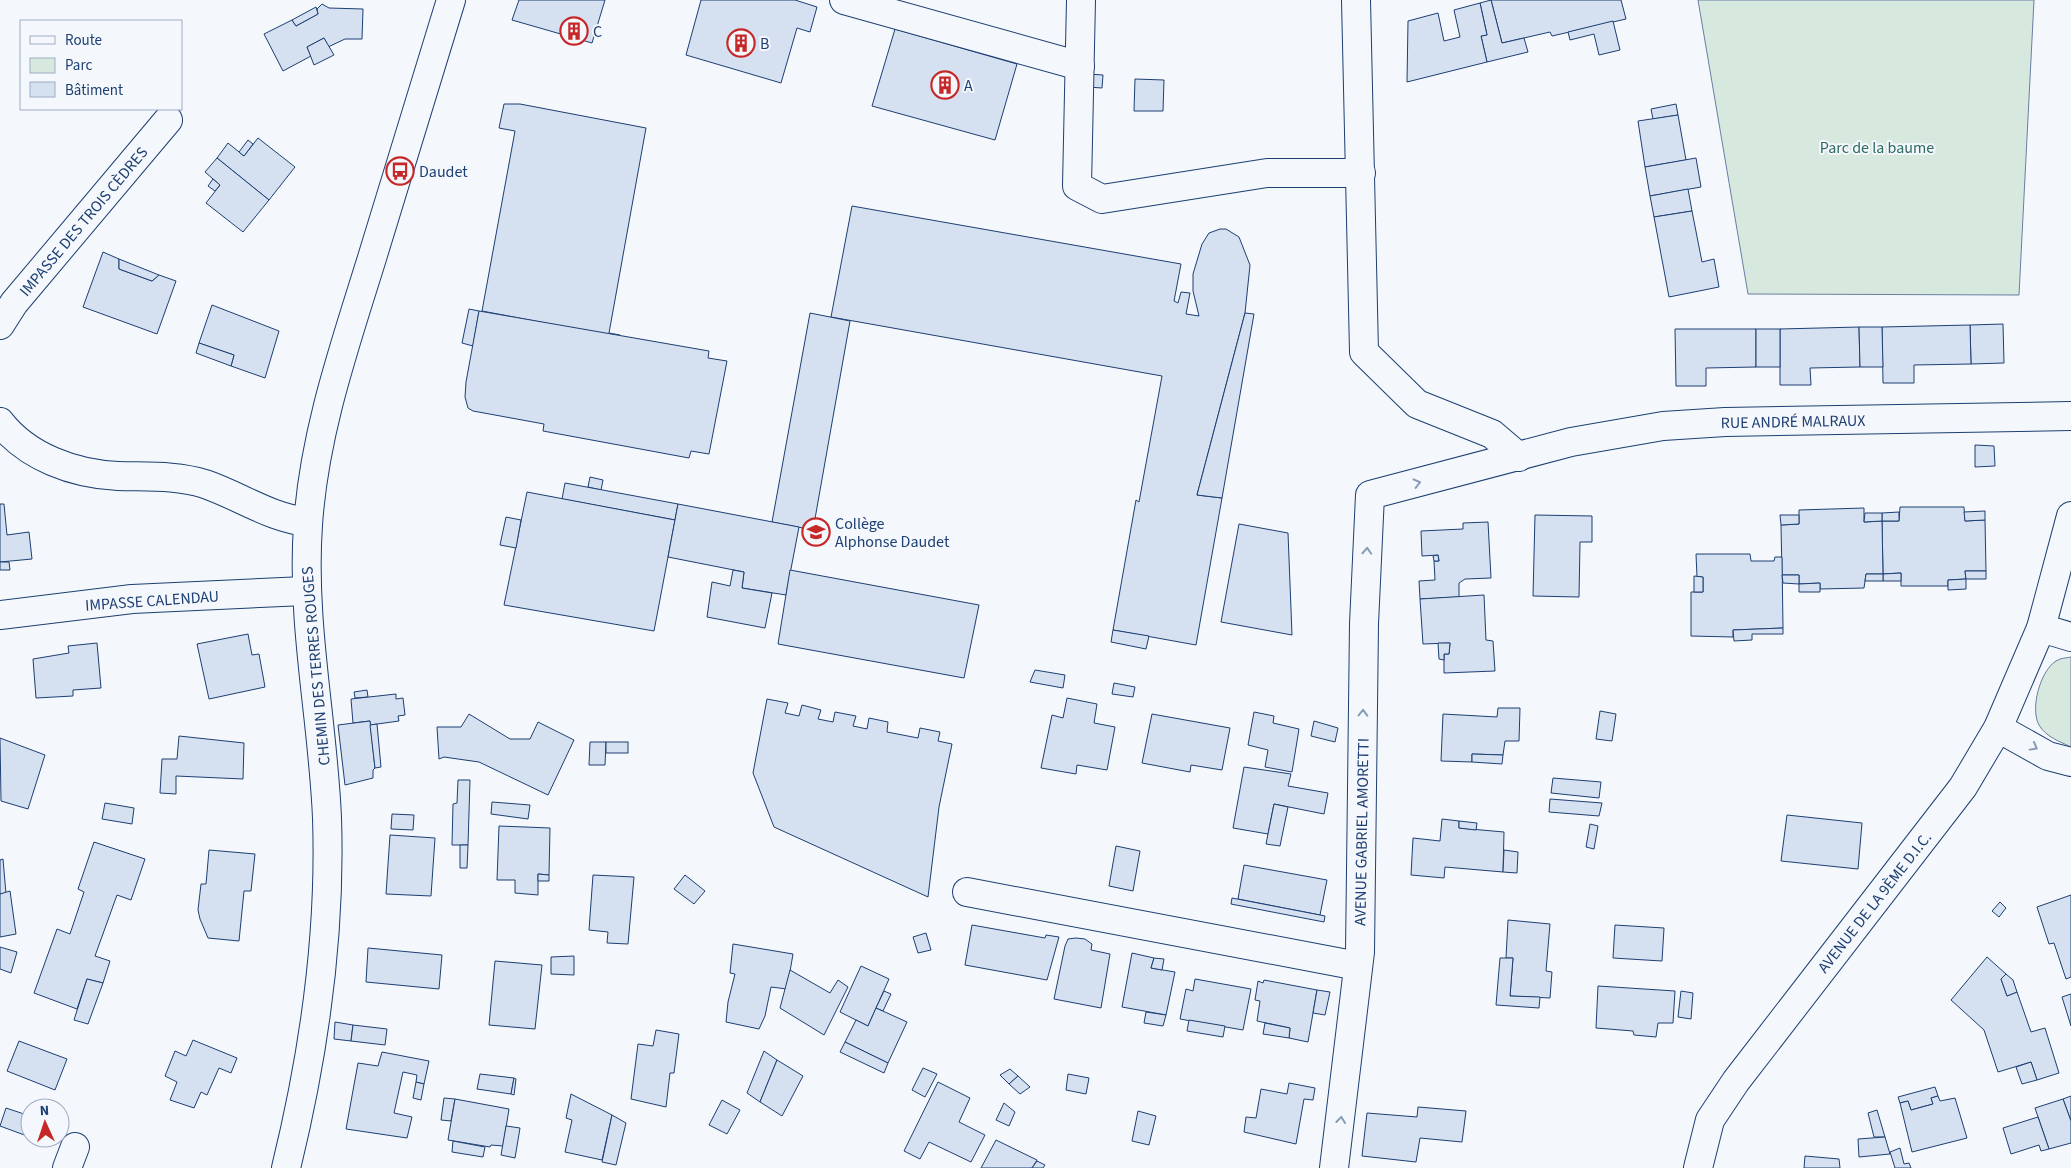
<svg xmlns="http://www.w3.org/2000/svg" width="2071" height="1168" font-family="'Source Sans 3',sans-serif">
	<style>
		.green { fill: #d7e8df; stroke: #687fa3 }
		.building { fill: #d5e0f0; stroke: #1d3f73 }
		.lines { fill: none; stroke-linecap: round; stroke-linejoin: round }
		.minor-casing { stroke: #1d3f73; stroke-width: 30 }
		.major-casing { stroke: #1d3f73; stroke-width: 30 }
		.minor { stroke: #f4f7fb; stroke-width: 28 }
		.major { stroke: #f4f7fb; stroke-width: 28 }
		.oneway { stroke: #889bb7 }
		.labels { text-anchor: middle; stroke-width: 4; stroke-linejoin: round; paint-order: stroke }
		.poi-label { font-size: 16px; fill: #1d3f73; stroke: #f4f7fb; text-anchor: start }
		.park-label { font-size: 16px; fill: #2c6c60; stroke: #f4f7fb }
		.street-label { font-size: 16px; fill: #1d3f73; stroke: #f4f7fb }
	</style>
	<rect width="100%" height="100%" fill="#f4f7fb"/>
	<!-- green -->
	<g class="green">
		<polygon points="1698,0 2034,0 2019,295 1748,294"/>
		<path d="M2071,657V747C2059,741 2046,737 2039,725C2030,709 2040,671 2056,661C2060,658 2067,658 2071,657Z"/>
	</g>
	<!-- building -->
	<g class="building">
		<polygon points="519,0 605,0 592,43 512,20"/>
		<polygon points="701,0 795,0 817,7 810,32 797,28 781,83 686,55"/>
		<polygon points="1491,0 1621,0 1626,19 1552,36 1550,32 1502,43"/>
		<polygon points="1491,0 1502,43 1524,38 1528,52 1487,62 1481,36 1487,35 1480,3"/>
		<polygon points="1480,3 1487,35 1481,36 1487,62 1407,82 1408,21 1438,13 1444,41 1460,37 1454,10"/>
		<polygon points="322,4 329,8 363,9 362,39 345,39 328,47 324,38 307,47 311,56 283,71 264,34 292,20 296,26 318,14 317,9"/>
		<polygon points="316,7 318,14 296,26 292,20"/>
		<polygon points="1613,21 1620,50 1599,55 1594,34 1570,40 1568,32"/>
		<polygon points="895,29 1017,64 995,140 872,106"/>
		<polygon points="324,38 334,55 314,65 307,47"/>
		<polygon points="1088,74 1103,75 1102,88 1088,87"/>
		<polygon points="1135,79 1164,80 1163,111 1134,111"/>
		<polygon points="504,104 520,104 646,128 609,333 620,335 619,337 482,311 515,131 499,128"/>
		<polygon points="1676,104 1678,115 1653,119 1651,109"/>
		<polygon points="1678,115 1686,160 1645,167 1638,121"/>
		<polygon points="258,138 295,167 269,200 217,158 228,143 244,156"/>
		<polygon points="248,140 253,144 244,156 239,152"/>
		<polygon points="217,158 269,200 243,232 206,203 220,185 205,172"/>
		<polygon points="1696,158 1701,187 1650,196 1645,167"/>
		<polygon points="213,179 220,185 215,191 208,186"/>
		<polygon points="1688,189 1692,211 1654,217 1650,196"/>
		<polygon points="852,206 1181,264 1174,301 1178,303 1181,292 1190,293 1186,314 1199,316 1193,291 1193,274 1202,244 1209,233 1220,229 1226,229 1239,237 1250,265 1245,313 1197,495 1222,498 1196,645 1113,630 1136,500 1139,502 1162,376 831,317"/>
		<polygon points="1692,211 1702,262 1714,259 1719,287 1669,297 1654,217"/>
		<polygon points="103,252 119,259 119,269 152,281 159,275 176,281 157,334 83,307"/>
		<polygon points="119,259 159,275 152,281 119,269"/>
		<polygon points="212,305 279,331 265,378 231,366 234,355 199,343"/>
		<polygon points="469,309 479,311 473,346 462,343"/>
		<polygon points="479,311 709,351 708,358 727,361 709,454 691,451 689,458 543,431 544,424 473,411 468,408 465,397 466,382"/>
		<polygon points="810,313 850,321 813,530 772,522"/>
		<polygon points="1245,313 1254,314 1222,498 1197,495"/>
		<polygon points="2003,324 2004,363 1971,364 1970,325"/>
		<polygon points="1970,325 1971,364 1914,365 1914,383 1883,383 1882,327"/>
		<polygon points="1859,327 1860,367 1810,368 1811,385 1780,385 1780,329"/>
		<polygon points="1859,327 1882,327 1883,367 1860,367"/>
		<polygon points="1675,329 1756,329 1756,367 1706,368 1706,386 1676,386"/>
		<rect x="1756" y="329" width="24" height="38"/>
		<polygon points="199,343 234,355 231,366 196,353"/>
		<polygon points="1975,445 1994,446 1995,466 1975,467"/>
		<polygon points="590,477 603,480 601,490 588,487"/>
		<polygon points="565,483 678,504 675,520 562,499"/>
		<polygon points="527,492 675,520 654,631 504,605"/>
		<polygon points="0,504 4,504 7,535 29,532 32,559 0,562"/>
		<polygon points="678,504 799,527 786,595 742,588 744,572 668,557"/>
		<polygon points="1900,507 1964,507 1965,521 1985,520 1986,571 1965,571 1966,579 1948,580 1948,586 1901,586 1901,573 1883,574 1882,521 1899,521"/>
		<polygon points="1864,508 1864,522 1882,521 1883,574 1866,574 1864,588 1820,589 1820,583 1799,584 1799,575 1782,575 1781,525 1799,524 1799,510"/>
		<polygon points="1985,511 1985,520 1965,521 1964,512"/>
		<polygon points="1899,512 1899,521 1882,521 1882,513"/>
		<polygon points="1865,513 1882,513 1882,521 1864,522"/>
		<polygon points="1535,515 1592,516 1592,542 1580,542 1579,597 1533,596"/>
		<polygon points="1780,515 1799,515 1799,524 1781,525"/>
		<polygon points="506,517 521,520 516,548 500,545"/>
		<polygon points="1488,522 1491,578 1465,579 1459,583 1459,597 1420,599 1419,581 1435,580 1434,561 1439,561 1438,555 1422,556 1421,531 1463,529 1463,523"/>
		<polygon points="1239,524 1288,533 1292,635 1221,622"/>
		<polygon points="1696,554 1750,554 1751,561 1774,561 1775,557 1782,557 1783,628 1733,630 1733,637 1691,636 1691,592 1703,592 1703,577 1697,577"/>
		<polygon points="1438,555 1439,561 1434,561 1433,556"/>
		<polygon points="0,562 9,562 10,570 0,570"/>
		<polygon points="733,570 744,572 742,588 772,593 765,628 707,617 712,582 730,586"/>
		<polygon points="790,570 979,605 964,678 778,644"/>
		<polygon points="1965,571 1986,571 1986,579 1966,579"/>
		<polygon points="1901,573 1901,581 1883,581 1883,574"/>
		<polygon points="1866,574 1883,574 1883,581 1865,581"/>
		<polygon points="1782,575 1799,575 1799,584 1783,583"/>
		<polygon points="1694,576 1703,577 1703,592 1694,592"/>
		<polygon points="1966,579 1966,589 1948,590 1948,580"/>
		<polygon points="1820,583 1820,592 1799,592 1799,584"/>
		<polygon points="1484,595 1486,640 1493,641 1495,671 1444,673 1444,654 1449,654 1450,643 1423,644 1420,599"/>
		<polygon points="1783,628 1783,634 1752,634 1752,640 1734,641 1733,630"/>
		<polygon points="1113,630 1149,636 1146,649 1111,642"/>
		<polygon points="248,634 252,655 259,654 265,687 209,699 197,644"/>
		<polygon points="97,643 101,688 73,690 73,696 36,698 33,659 69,653 68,646"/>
		<polygon points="1438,643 1450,643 1449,654 1444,654 1444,660 1439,659"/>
		<polygon points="1035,670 1065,675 1063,688 1030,682"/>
		<polygon points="1114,683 1135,687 1133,697 1112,694"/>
		<polygon points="367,690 368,697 355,698 354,692"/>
		<polygon points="396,694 396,699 403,698 405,715 398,716 399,721 370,725 370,721 353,723 351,699"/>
		<polygon points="1067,698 1097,704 1094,723 1115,727 1107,770 1077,765 1076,774 1041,768 1052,715 1063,718"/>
		<polygon points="767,699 788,703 785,713 799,716 802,705 821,710 818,719 833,722 835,712 856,716 853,726 867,729 869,718 888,722 887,732 918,738 920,728 940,732 938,741 952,744 939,807 928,897 774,827 753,773"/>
		<polygon points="1498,708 1520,708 1519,741 1505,741 1503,755 1472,754 1472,762 1441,761 1443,714 1497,717"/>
		<polygon points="1600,711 1616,714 1612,741 1596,739"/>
		<polygon points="1254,712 1274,716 1273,723 1299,729 1292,772 1265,767 1268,750 1248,745"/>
		<polygon points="469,714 510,739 530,739 538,722 574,740 548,795 479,762 444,757 439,759 437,727 461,727"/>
		<polygon points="1152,714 1230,728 1222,770 1191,765 1190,772 1142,763"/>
		<polygon points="370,721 375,768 373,770 373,778 345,785 338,725"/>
		<polygon points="1314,721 1338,728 1335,742 1311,736"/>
		<polygon points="377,724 381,767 375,768 370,725"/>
		<polygon points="179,736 244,743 243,779 176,776 176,794 160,793 162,759 177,759"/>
		<polygon points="0,738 45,755 28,809 1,801"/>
		<polygon points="590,742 606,742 605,765 589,765"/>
		<rect x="606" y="742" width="22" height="11"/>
		<polygon points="1472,754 1503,755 1502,764 1472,762"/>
		<polygon points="1244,767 1291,774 1288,786 1328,793 1324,814 1274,804 1268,834 1233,828"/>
		<polygon points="1553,778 1601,782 1599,798 1551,793"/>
		<polygon points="458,780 470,780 468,845 452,845 453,804 457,803"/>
		<polygon points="1550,799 1602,803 1599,816 1549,812"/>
		<polygon points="492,802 530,805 528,819 491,814"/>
		<polygon points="105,803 134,808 132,824 102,819"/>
		<polygon points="1274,804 1288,807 1280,846 1266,844"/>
		<polygon points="392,814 414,815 413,830 391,829"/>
		<polygon points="1787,815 1862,823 1858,869 1781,861"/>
		<polygon points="1442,819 1459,821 1459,828 1504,832 1503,872 1445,867 1444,878 1411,875 1413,838 1440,841"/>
		<polygon points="1459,821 1477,823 1476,830 1459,828"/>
		<polygon points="1590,824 1598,826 1594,849 1586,847"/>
		<polygon points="499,826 550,828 549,875 538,874 538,895 515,893 515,880 497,880"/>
		<polygon points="390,835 435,838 431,896 386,894"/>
		<polygon points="94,842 145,859 131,900 117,895 95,956 110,961 103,983 87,979 77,1009 34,993 57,929 70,934 84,892 78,889"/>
		<polygon points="460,845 468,845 467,868 460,868"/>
		<polygon points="1116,846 1140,851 1133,891 1109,886"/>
		<polygon points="209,850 255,854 251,891 244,891 239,941 208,938 200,919 198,910 201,884 206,884"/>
		<polygon points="1504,850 1518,852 1517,873 1503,872"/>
		<polygon points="3,859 6,894 0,894 0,860"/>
		<polygon points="1244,865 1327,880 1320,915 1238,899"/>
		<polygon points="538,874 549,875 549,881 538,881"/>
		<polygon points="593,875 634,877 628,944 607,943 608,932 589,930"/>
		<polygon points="685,875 705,891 694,904 674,889"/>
		<polygon points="10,891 16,934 0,937 0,894"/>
		<polygon points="2071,895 2071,977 2066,979 2054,943 2049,944 2037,907"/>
		<polygon points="1232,898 1320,915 1325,916 1324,922 1231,904"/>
		<polygon points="2000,902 2006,908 1999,917 1992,911"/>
		<polygon points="1508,920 1550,924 1546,971 1552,972 1550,998 1510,996 1513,958 1506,958"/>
		<polygon points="972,925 1045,938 1046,935 1059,937 1047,980 965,965"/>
		<polygon points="1615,925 1664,928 1662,961 1613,958"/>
		<polygon points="926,933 931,950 918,953 913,937"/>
		<polygon points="1076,938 1085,939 1092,944 1091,950 1110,954 1101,1008 1054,999 1065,946 1068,939"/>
		<polygon points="733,944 793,954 787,989 771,987 765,1016 759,1029 726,1022 728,1002 735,974 730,973"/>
		<polygon points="0,947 17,952 11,973 0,969"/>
		<polygon points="368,948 442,955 439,989 366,982"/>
		<polygon points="1132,953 1154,958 1151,968 1175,972 1166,1015 1122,1007"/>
		<polygon points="574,956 574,975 551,974 551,957"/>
		<polygon points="1987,957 2006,974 2001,979 2007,996 2017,992 2031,1032 2045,1028 2059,1073 2037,1080 2031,1062 1998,1072 1984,1030 1951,1000"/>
		<polygon points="1154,958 1164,959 1162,970 1151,968"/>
		<polygon points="1500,958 1513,958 1510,996 1540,997 1539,1008 1496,1005"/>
		<polygon points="495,961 542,965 535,1029 489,1025"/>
		<polygon points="861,966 889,979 868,1026 840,1012"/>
		<polygon points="790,970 830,993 838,980 848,987 824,1035 780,1008"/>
		<polygon points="2006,974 2013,980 2017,992 2007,996 2001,979"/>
		<polygon points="87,979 103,983 88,1024 74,1020"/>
		<polygon points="1195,979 1251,989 1243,1030 1180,1019 1186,989 1193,991"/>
		<polygon points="1264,980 1317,990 1308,1042 1289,1038 1290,1028 1257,1021 1260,1001 1255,1000 1258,981 1263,983"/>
		<polygon points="1598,986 1675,991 1673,1023 1658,1023 1656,1037 1634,1035 1633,1031 1596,1028"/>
		<polygon points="1317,990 1330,992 1325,1015 1313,1013"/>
		<polygon points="884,991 891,994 883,1011 876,1008"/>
		<polygon points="1681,991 1693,993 1691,1019 1678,1017"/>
		<polygon points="2071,994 2071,1026 2062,997"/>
		<polygon points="876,1008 907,1022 888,1063 845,1042 856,1020 868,1026"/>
		<polygon points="1146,1012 1166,1015 1163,1026 1144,1023"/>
		<polygon points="1189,1020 1225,1026 1223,1037 1187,1031"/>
		<polygon points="335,1022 353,1025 351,1041 334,1039"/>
		<polygon points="1265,1023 1290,1028 1289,1038 1263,1034"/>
		<polygon points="353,1025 387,1029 385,1045 351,1041"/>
		<polygon points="656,1030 679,1034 674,1073 670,1073 666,1107 631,1099 638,1044 653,1046"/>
		<polygon points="193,1040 237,1058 231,1073 219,1068 207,1095 201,1092 194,1108 170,1100 177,1082 165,1076 175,1051 186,1056"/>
		<polygon points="19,1041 67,1059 55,1090 7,1071"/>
		<polygon points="845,1042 888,1063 884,1073 840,1052"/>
		<polygon points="764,1051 777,1060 760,1102 747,1093"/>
		<polygon points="382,1052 429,1061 424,1084 416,1082 417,1075 403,1072 394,1113 412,1117 407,1138 346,1129 358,1063 378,1066"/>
		<polygon points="777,1060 803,1076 782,1116 760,1102"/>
		<polygon points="2031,1062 2037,1080 2022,1084 2016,1067"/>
		<polygon points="923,1068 937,1074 925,1097 912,1090"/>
		<polygon points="1010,1069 1018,1076 1009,1084 1000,1075"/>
		<polygon points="480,1074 514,1078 511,1094 477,1089"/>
		<polygon points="1068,1074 1089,1078 1086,1094 1066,1090"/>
		<polygon points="1018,1076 1030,1087 1020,1094 1009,1084"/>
		<polygon points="514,1078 516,1079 514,1095 511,1094"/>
		<polygon points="416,1082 424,1084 421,1100 413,1098"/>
		<polygon points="938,1082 970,1098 959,1122 985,1135 971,1162 929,1142 920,1159 904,1151"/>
		<polygon points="1289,1083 1315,1088 1313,1100 1304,1099 1296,1144 1244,1132 1246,1117 1256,1118 1261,1089 1287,1094"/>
		<polygon points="1935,1087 1938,1096 1931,1098 1933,1104 1911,1110 1908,1101 1900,1103 1898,1097"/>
		<polygon points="571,1094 612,1115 602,1160 565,1152 572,1120 566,1118"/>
		<polygon points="1938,1096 1940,1101 1955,1098 1967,1138 1912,1152 1900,1103 1908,1101 1911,1110 1933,1104 1931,1098"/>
		<polygon points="2071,1096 2071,1121 2063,1099"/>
		<polygon points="444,1098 455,1099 451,1121 441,1120"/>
		<polygon points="455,1099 509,1109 503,1146 491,1145 490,1147 448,1140"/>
		<polygon points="2063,1099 2071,1121 2071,1143 2049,1149 2035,1108"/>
		<polygon points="722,1100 740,1110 727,1134 709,1125"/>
		<polygon points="1004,1103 1015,1112 1009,1126 996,1120"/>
		<polygon points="1418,1107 1466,1111 1462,1142 1420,1138 1416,1162 1362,1156 1367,1113 1417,1117"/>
		<polygon points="6,1108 30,1116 30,1128 27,1136 0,1126"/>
		<polygon points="1877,1110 1885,1137 1874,1137 1868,1113"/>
		<polygon points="1138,1111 1156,1116 1149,1145 1132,1141"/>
		<polygon points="612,1115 626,1123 616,1165 602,1162"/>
		<polygon points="2038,1117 2049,1149 2041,1151 2039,1145 2011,1154 2003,1128"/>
		<polygon points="506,1126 520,1128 515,1158 501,1155"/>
		<polygon points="1885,1137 1890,1154 1859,1157 1858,1139"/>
		<polygon points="996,1140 1037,1160 1032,1168 981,1168"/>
		<polygon points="453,1141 485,1147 483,1157 452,1152"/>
		<polygon points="1900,1148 1904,1164 1909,1163 1911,1168 1895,1168 1890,1152"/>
		<polygon points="1805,1156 1839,1159 1840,1168 1804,1168"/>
		<polygon points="1037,1161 1045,1165 1043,1168 1032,1168"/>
	</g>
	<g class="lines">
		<!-- minor casing -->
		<g class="minor-casing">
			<g id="minor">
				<polyline points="844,0 1080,66"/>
				<polyline points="1081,0 1077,186 1102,199 1267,173 1361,173"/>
				<polyline points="1356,0 1364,352 1417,404 1492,434 1519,457"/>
				<polyline points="0,325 14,303 168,120"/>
				<path d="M0,422C27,457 74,474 118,476C147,477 176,475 205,484C240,496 270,518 308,522"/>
				<polyline points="0,615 132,599 305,591"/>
				<polyline points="2041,628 2071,637"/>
				<polyline points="1998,728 2048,756 2071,762"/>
				<polyline points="967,892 1358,966"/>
				<polyline points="67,1168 75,1147"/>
				<polyline points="1334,1168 1360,952 1364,624 1370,495 1571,442 1663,426 1725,422 2071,416"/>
			</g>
		</g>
		<!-- major casing -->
		<g class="major-casing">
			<g id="major">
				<path d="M286,1168C314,1054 331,935 327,818C323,720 301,624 308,525C314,433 345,345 372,258C399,172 425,86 451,0"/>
				<polyline points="1698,1168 1710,1120 1736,1081 1963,787 1998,728 2041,628 2071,516"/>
			</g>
		</g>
		<!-- minor -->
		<use href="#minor" class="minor"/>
		<!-- major -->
		<use href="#major" class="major"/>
	</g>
	<!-- one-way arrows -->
	<defs><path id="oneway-chevron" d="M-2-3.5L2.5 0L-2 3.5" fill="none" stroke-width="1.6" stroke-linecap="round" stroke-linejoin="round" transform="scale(1.25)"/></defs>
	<g class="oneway">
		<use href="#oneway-chevron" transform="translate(1417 483) rotate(-14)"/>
		<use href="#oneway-chevron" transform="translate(1367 551) rotate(-87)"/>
		<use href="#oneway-chevron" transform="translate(1363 713) rotate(-89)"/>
		<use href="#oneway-chevron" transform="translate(2034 747) rotate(29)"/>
		<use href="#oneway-chevron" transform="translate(1341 1120) rotate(-83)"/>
	</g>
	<!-- icons -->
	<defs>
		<g id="building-ring" transform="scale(1.4375)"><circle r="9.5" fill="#f4f7fb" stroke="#c62828" stroke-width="1.5"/><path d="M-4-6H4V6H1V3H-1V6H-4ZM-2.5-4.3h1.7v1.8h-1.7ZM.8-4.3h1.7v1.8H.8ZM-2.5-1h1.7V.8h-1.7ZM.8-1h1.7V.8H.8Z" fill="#c62828"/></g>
		<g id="bus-ring" transform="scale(1.4375)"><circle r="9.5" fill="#f4f7fb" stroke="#c62828" stroke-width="1.5"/><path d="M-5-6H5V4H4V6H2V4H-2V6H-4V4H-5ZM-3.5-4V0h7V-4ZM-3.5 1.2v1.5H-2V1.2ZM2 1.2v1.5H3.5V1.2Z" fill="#c62828"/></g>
		<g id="school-ring" transform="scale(1.4375)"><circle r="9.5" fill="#f4f7fb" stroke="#c62828" stroke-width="1.5"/><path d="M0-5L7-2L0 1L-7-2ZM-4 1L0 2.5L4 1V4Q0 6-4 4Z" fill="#c62828"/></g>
	</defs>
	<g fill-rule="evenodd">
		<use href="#building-ring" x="574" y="31"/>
		<use href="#building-ring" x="741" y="43"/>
		<use href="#building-ring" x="945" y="85"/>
		<use href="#bus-ring" x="400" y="171"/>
		<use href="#school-ring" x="816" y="532"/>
	</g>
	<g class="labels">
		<!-- poi labels -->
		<g class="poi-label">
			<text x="593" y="37">C</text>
			<text x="760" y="49">B</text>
			<text x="964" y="91">A</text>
			<text x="419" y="177">Daudet</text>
			<text x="835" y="529">Collège<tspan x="835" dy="18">Alphonse Daudet</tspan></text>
		</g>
		<!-- park labels -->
		<g class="park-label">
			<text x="1877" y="153">Parc de la baume</text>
		</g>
		<!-- street labels -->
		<g class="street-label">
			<text transform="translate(83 221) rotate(-50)" y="6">IMPASSE DES TROIS CÈDRES</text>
			<text transform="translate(1793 421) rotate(-1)" y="6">RUE ANDRÉ MALRAUX</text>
			<text transform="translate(152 600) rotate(-4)" y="6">IMPASSE CALENDAU</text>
			<text transform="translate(315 666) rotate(-95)" y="6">CHEMIN DES TERRES ROUGES</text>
			<text transform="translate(1361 832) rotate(-89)" y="6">AVENUE GABRIEL AMORETTI</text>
			<text transform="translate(1874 902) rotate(-52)" y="6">AVENUE DE LA 9ÈME D.I.C.</text>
		</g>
	</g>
	<!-- legend -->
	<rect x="20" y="20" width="162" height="90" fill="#f4f7fb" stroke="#9eadc5"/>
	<rect x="30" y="36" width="25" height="8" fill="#f4f7fb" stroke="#9eadc5"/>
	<text x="65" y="45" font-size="15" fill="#1d3f73">Route</text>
	<rect x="30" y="58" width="25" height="15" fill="#d7e8df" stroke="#9eadc5"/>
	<text x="65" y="70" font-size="15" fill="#1d3f73">Parc</text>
	<rect x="30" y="82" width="25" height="15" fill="#d5e0f0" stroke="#9eadc5"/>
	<text x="65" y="95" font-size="15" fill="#1d3f73">Bâtiment</text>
	<!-- north arrow -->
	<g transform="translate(45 1123) rotate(357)"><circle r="24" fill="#f4f7fb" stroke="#9eadc5"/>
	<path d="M0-4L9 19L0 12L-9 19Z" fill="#c62828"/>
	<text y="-8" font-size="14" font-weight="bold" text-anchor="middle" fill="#1d3f73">N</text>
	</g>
</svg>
